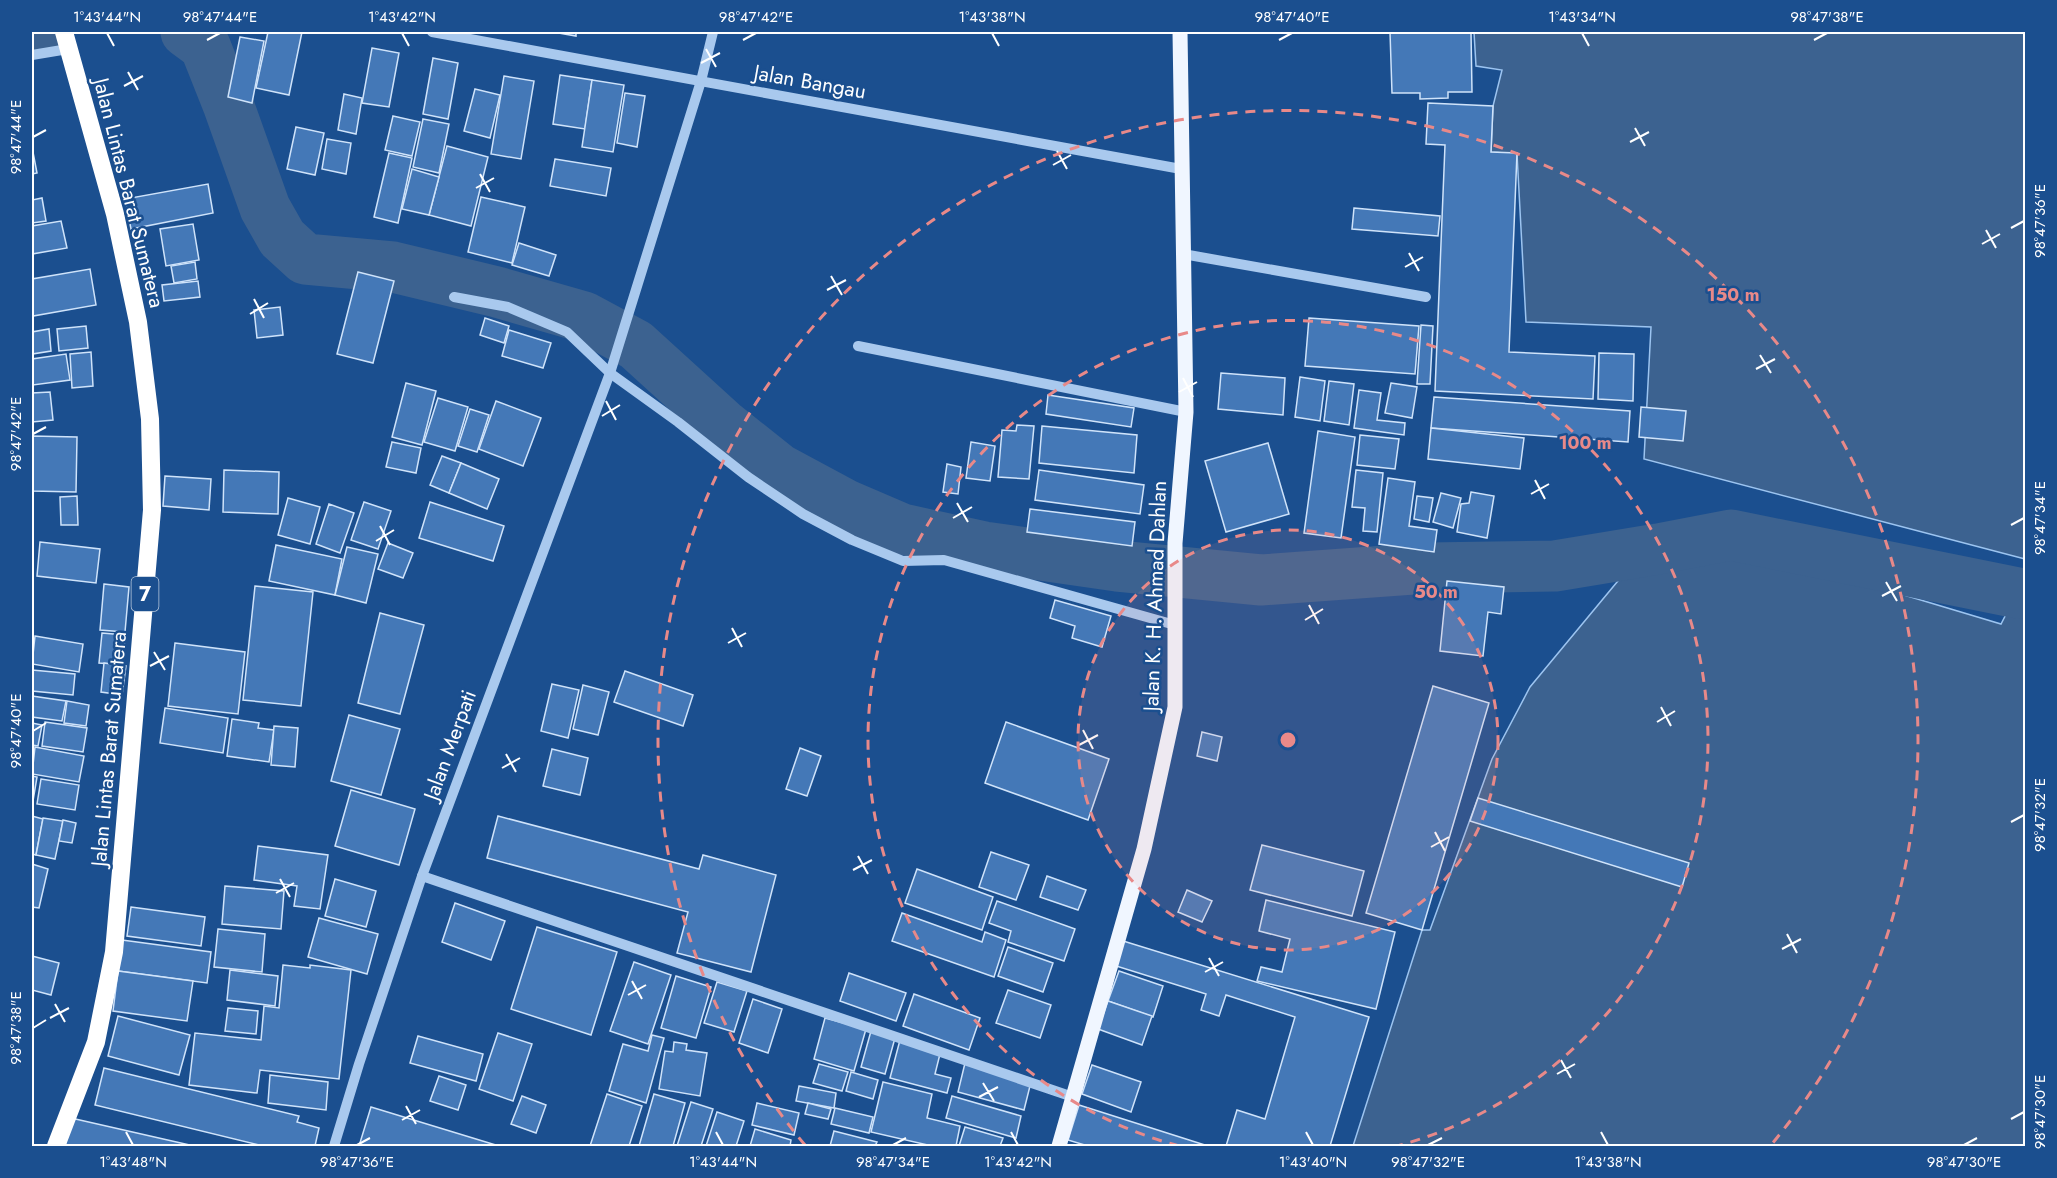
<svg xmlns="http://www.w3.org/2000/svg" width="2057" height="1178" font-family="Jost,sans-serif">
	<style>
		.water { fill: #3c6290; stroke: #9cc4f0; stroke-width: 1.5 }
		.lines { fill: none; stroke-linecap: round; stroke-linejoin: round }
		.river { stroke: #3c6290; stroke-width: 51 }
		.building { fill: #4478b7; stroke: #cfe3fa; stroke-width: 1.5 }
		.minor { stroke: #a9c9ee; stroke-width: 10 }
		.major { stroke: #f0f6ff; stroke-width: 15 }
		.highway { stroke: #fff; stroke-width: 18 }
		.ticks { fill: none; stroke: #fff; stroke-width: 2 }
		.ring { fill: none; stroke: #e88989; stroke-width: 3; stroke-dasharray: 10 8 }
		.labels { text-anchor: middle; stroke-width: 5; stroke-linejoin: round; paint-order: stroke }
		.shield { fill: #1b4f8f; stroke: #bbcadd; stroke-width: 1.5 }
		.shield-label { font-size: 20px; font-weight: bold; fill: #fff }
		.street-label { font-size: 21px; fill: #fff; stroke: #1b4f8f }
		.centre { fill: #e88989; stroke: #1b4f8f; stroke-width: 3 }
		.ring-label { font-size: 18px; text-anchor: middle; font-weight: bold; fill: #e88989; stroke: #1b4f8f; stroke-width: 5; stroke-linejoin: round; paint-order: stroke }
		.neatline { fill: none; stroke: #fff; stroke-width: 2 }
		.ticks-label { font-size: 15px; text-anchor: middle; fill: #fff }
	</style>
	<rect width="100%" height="100%" fill="#1b4f8f"/>
	<!-- water -->
	<g class="water">
		<polygon points="1474,32 2025,32 2025,559 1644,459 1651,327 1526,322 1517,154 1491,152 1493,106 1502,70 1476,66"/>
		<polygon points="1747,548 2001,624 2025,577 2025,1146 1353,1146 1422,930 1430,930 1492,759 1530,687 1632,564"/>
	</g>
	<g class="lines">
		<!-- river -->
		<g class="river">
			<polyline points="186,32 205,46 228,104 265,208 282,238 305,259 393,267 497,292 584,317 636,345 725,426 779,469 846,505 902,529 984,547 1117,566 1261,580 1427,568 1555,566 1658,549 1731,535 2018,593"/>
			<polyline points="32,33 40,32"/>
		</g>
	</g>
	<!-- building -->
	<g class="building">
		<polygon points="268,32 302,32 289,95 256,88"/>
		<polygon points="553,32 576,32 576,36"/>
		<polygon points="1390,32 1471,32 1472,92 1448,92 1448,98 1420,99 1420,93 1392,93"/>
		<polygon points="240,37 264,41 252,103 228,97"/>
		<polygon points="372,48 399,53 389,107 362,103"/>
		<polygon points="433,58 458,63 448,119 423,114"/>
		<polygon points="560,75 592,80 585,129 553,124"/>
		<polygon points="504,76 534,81 521,159 491,154"/>
		<polygon points="592,80 624,85 613,152 582,147"/>
		<polygon points="475,89 500,95 490,138 464,131"/>
		<polygon points="625,93 645,96 637,147 617,143"/>
		<polygon points="344,94 362,98 356,134 338,130"/>
		<polygon points="1428,103 1493,106 1491,152 1517,153 1509,352 1595,356 1593,399 1435,391 1445,145 1426,144"/>
		<polygon points="393,116 420,122 412,156 385,150"/>
		<polygon points="423,119 449,124 439,173 413,167"/>
		<polygon points="296,127 324,133 315,175 287,169"/>
		<polygon points="327,139 351,143 346,174 322,169"/>
		<polygon points="447,146 488,157 471,226 429,215"/>
		<polygon points="32,147 37,173 32,174"/>
		<polygon points="389,153 412,158 398,223 374,217"/>
		<polygon points="555,159 611,168 606,196 550,186"/>
		<polygon points="412,169 439,177 429,215 402,209"/>
		<polygon points="208,184 213,213 131,229 125,199"/>
		<polygon points="481,197 525,207 512,263 468,252"/>
		<polygon points="42,198 46,221 32,223 32,200"/>
		<polygon points="1354,208 1440,216 1438,236 1352,229"/>
		<polygon points="61,221 67,248 32,254 32,226"/>
		<polygon points="193,224 199,260 166,266 160,229"/>
		<polygon points="519,243 556,255 549,276 512,265"/>
		<polygon points="195,262 197,279 174,283 171,266"/>
		<polygon points="90,269 96,305 33,316 32,279"/>
		<polygon points="358,272 394,281 373,363 337,354"/>
		<polygon points="198,281 200,297 164,301 162,285"/>
		<polygon points="280,307 283,335 257,338 254,310"/>
		<polygon points="485,318 509,326 504,343 480,335"/>
		<polygon points="1309,318 1419,326 1415,374 1305,366"/>
		<polygon points="1421,325 1433,326 1430,384 1417,384"/>
		<polygon points="86,326 88,348 59,351 57,329"/>
		<polygon points="49,329 51,351 32,354 32,332"/>
		<polygon points="509,330 551,343 543,368 502,356"/>
		<polygon points="91,352 93,386 72,388 70,354"/>
		<polygon points="1599,353 1634,354 1633,401 1598,399"/>
		<polygon points="66,354 70,380 33,385 32,359"/>
		<polygon points="1221,373 1285,378 1283,415 1218,409"/>
		<polygon points="1300,377 1325,381 1320,421 1295,417"/>
		<polygon points="1329,381 1354,384 1349,425 1324,421"/>
		<polygon points="406,383 436,391 422,445 392,437"/>
		<polygon points="1391,383 1417,387 1412,418 1385,413"/>
		<polygon points="1359,390 1381,393 1377,420 1405,423 1404,435 1354,428"/>
		<polygon points="50,392 53,420 32,422 32,393"/>
		<polygon points="1048,395 1134,408 1131,427 1046,414"/>
		<polygon points="1434,397 1630,411 1628,442 1431,428"/>
		<polygon points="438,398 468,407 455,451 424,442"/>
		<polygon points="496,401 541,418 523,466 479,449"/>
		<polygon points="1641,407 1686,411 1683,441 1639,437"/>
		<polygon points="470,409 489,415 477,452 458,446"/>
		<polygon points="1017,425 1034,426 1029,479 998,477 1002,430 1016,431"/>
		<polygon points="1042,426 1137,435 1134,473 1039,463"/>
		<polygon points="1431,428 1524,438 1520,469 1428,459"/>
		<polygon points="1318,431 1355,437 1341,538 1304,533"/>
		<polygon points="1360,435 1399,439 1395,469 1357,465"/>
		<polygon points="32,436 77,437 76,492 32,491"/>
		<polygon points="392,442 421,448 416,473 386,467"/>
		<polygon points="971,442 995,446 990,481 966,478"/>
		<polygon points="1268,443 1289,514 1226,532 1205,461"/>
		<polygon points="442,456 461,463 449,493 430,485"/>
		<polygon points="461,463 499,479 487,509 449,493"/>
		<polygon points="947,464 961,467 958,494 943,492"/>
		<polygon points="224,470 279,472 278,514 223,512"/>
		<polygon points="1039,470 1144,485 1140,514 1035,500"/>
		<polygon points="1356,470 1383,473 1377,532 1363,531 1365,508 1352,507"/>
		<polygon points="165,476 211,479 209,510 163,506"/>
		<polygon points="1388,478 1415,482 1409,526 1437,530 1434,552 1379,544"/>
		<polygon points="1471,492 1494,496 1487,538 1457,532 1461,504 1469,503"/>
		<polygon points="1441,493 1461,498 1453,528 1433,522"/>
		<polygon points="77,496 78,525 61,525 60,497"/>
		<polygon points="1417,496 1433,498 1429,522 1414,519"/>
		<polygon points="288,498 320,507 310,544 278,535"/>
		<polygon points="364,502 391,511 378,549 351,540"/>
		<polygon points="430,502 504,526 493,561 419,538"/>
		<polygon points="329,504 354,513 340,553 316,544"/>
		<polygon points="1030,509 1135,522 1132,546 1027,532"/>
		<polygon points="40,542 100,549 96,583 37,576"/>
		<polygon points="388,543 413,553 403,578 378,569"/>
		<polygon points="276,545 342,559 335,595 269,581"/>
		<polygon points="347,547 378,554 366,603 335,595"/>
		<polygon points="1447,581 1504,587 1501,614 1488,612 1483,656 1440,651"/>
		<polygon points="104,584 129,587 125,632 100,630"/>
		<polygon points="255,586 313,592 301,706 243,700"/>
		<polygon points="1055,600 1111,616 1102,647 1072,638 1075,626 1050,618"/>
		<polygon points="380,613 424,625 400,714 358,703"/>
		<polygon points="102,633 125,635 123,665 99,663"/>
		<polygon points="35,636 83,644 79,672 32,664"/>
		<polygon points="175,643 245,652 238,714 168,706"/>
		<polygon points="104,663 126,666 122,695 101,692"/>
		<polygon points="32,670 75,674 73,695 32,691"/>
		<polygon points="625,671 693,695 683,726 614,702"/>
		<polygon points="552,684 579,690 568,738 541,731"/>
		<polygon points="583,685 609,692 598,735 573,729"/>
		<polygon points="1433,686 1489,703 1422,930 1366,913"/>
		<polygon points="32,696 66,701 62,721 32,717"/>
		<polygon points="67,701 89,705 86,726 64,723"/>
		<polygon points="165,708 228,718 223,753 160,743"/>
		<polygon points="349,715 400,729 381,795 331,781"/>
		<polygon points="232,719 259,723 258,728 274,730 269,762 227,756"/>
		<polygon points="45,722 87,728 83,752 42,746"/>
		<polygon points="1006,722 1109,759 1088,820 985,783"/>
		<polygon points="32,723 42,725 38,746 32,745"/>
		<polygon points="274,726 298,728 295,767 271,765"/>
		<polygon points="1202,732 1222,737 1217,761 1197,756"/>
		<polygon points="35,747 84,756 79,782 32,774"/>
		<polygon points="800,748 821,756 807,796 786,789"/>
		<polygon points="552,749 588,758 580,795 543,786"/>
		<polygon points="32,776 37,777 32,807"/>
		<polygon points="41,779 79,785 75,810 37,804"/>
		<polygon points="351,790 415,809 399,865 335,846"/>
		<polygon points="1478,798 1689,863 1682,887 1470,821"/>
		<polygon points="32,816 43,819 36,855 32,854"/>
		<polygon points="498,816 699,869 703,855 776,875 751,972 677,953 688,912 487,858"/>
		<polygon points="43,818 63,821 55,859 36,855"/>
		<polygon points="63,820 76,823 72,843 59,841"/>
		<polygon points="1262,845 1364,871 1352,916 1250,890"/>
		<polygon points="258,846 328,855 320,909 294,906 297,886 254,880"/>
		<polygon points="991,852 1029,865 1016,900 979,887"/>
		<polygon points="32,864 48,869 39,908 32,907"/>
		<polygon points="917,869 993,897 982,930 905,903"/>
		<polygon points="1047,876 1086,890 1078,910 1040,897"/>
		<polygon points="335,879 376,891 366,927 325,916"/>
		<polygon points="225,886 284,891 281,929 222,924"/>
		<polygon points="1187,890 1212,901 1202,922 1178,912"/>
		<polygon points="1266,900 1395,932 1376,1009 1257,981 1261,967 1282,972 1290,939 1259,931"/>
		<polygon points="997,901 1075,929 1064,961 1008,942 1011,931 989,923"/>
		<polygon points="455,903 505,921 491,960 442,942"/>
		<polygon points="131,907 205,917 201,946 127,936"/>
		<polygon points="902,913 982,942 985,932 1006,940 994,977 892,941"/>
		<polygon points="319,918 378,934 367,974 308,957"/>
		<polygon points="537,927 617,952 591,1035 511,1009"/>
		<polygon points="218,929 265,934 262,972 214,967"/>
		<polygon points="122,940 211,952 207,983 118,971"/>
		<polygon points="1120,940 1369,1017 1330,1146 1226,1146 1237,1110 1265,1119 1295,1017 1226,995 1219,1016 1201,1010 1206,994 1113,965"/>
		<polygon points="1008,947 1053,963 1043,992 998,976"/>
		<polygon points="32,956 59,963 51,995 32,990"/>
		<polygon points="634,962 671,975 648,1044 610,1031"/>
		<polygon points="283,965 310,968 310,965 351,970 339,1079 260,1070 257,1093 189,1085 195,1033 261,1040 264,1006 279,1008"/>
		<polygon points="230,970 278,976 275,1006 227,1000"/>
		<polygon points="118,971 193,981 187,1021 113,1011"/>
		<polygon points="1119,971 1163,986 1153,1017 1108,1001"/>
		<polygon points="849,973 906,993 896,1021 840,1001"/>
		<polygon points="676,976 711,987 696,1038 661,1028"/>
		<polygon points="717,982 747,991 734,1032 704,1023"/>
		<polygon points="1008,990 1051,1005 1040,1038 996,1023"/>
		<polygon points="914,994 980,1018 969,1050 903,1026"/>
		<polygon points="753,999 782,1009 768,1053 739,1043"/>
		<polygon points="1108,1001 1152,1016 1142,1045 1098,1029"/>
		<polygon points="228,1008 258,1011 256,1034 225,1031"/>
		<polygon points="118,1016 190,1035 179,1075 108,1056"/>
		<polygon points="825,1018 866,1029 854,1071 814,1059"/>
		<polygon points="871,1031 895,1038 885,1074 861,1067"/>
		<polygon points="498,1033 532,1044 513,1101 479,1089"/>
		<polygon points="652,1035 664,1038 646,1103 609,1091 623,1044 648,1051"/>
		<polygon points="418,1036 483,1054 476,1081 410,1063"/>
		<polygon points="900,1040 940,1054 935,1074 951,1078 947,1093 890,1078"/>
		<polygon points="674,1042 687,1044 686,1050 707,1053 700,1096 659,1089 665,1051 673,1052"/>
		<polygon points="965,1063 1030,1086 1024,1110 958,1092"/>
		<polygon points="819,1064 848,1072 842,1091 813,1083"/>
		<polygon points="1092,1065 1141,1082 1131,1112 1082,1094"/>
		<polygon points="104,1068 299,1116 297,1122 319,1128 315,1146 263,1146 95,1105"/>
		<polygon points="851,1072 878,1080 873,1099 846,1091"/>
		<polygon points="270,1075 328,1082 326,1110 268,1103"/>
		<polygon points="439,1076 466,1085 458,1110 430,1101"/>
		<polygon points="883,1082 932,1094 927,1118 960,1126 956,1146 932,1146 871,1132"/>
		<polygon points="799,1086 836,1093 834,1108 796,1101"/>
		<polygon points="607,1094 642,1106 629,1146 590,1146"/>
		<polygon points="654,1094 685,1103 673,1146 639,1146"/>
		<polygon points="522,1096 546,1105 536,1133 511,1124"/>
		<polygon points="952,1096 1021,1116 1016,1138 946,1118"/>
		<polygon points="691,1102 713,1109 701,1146 677,1146"/>
		<polygon points="757,1103 799,1113 794,1135 752,1125"/>
		<polygon points="808,1103 831,1109 828,1119 805,1114"/>
		<polygon points="1079,1105 1208,1146 1088,1146 1068,1140"/>
		<polygon points="371,1107 499,1146 359,1146"/>
		<polygon points="835,1108 873,1117 869,1133 831,1124"/>
		<polygon points="717,1112 744,1121 736,1146 706,1146"/>
		<polygon points="71,1118 194,1146 65,1146"/>
		<polygon points="965,1127 1003,1138 1000,1146 959,1146"/>
		<polygon points="755,1129 791,1140 790,1146 750,1146"/>
		<polygon points="834,1131 877,1142 875,1146 830,1146"/>
	</g>
	<g class="lines">
		<!-- minor -->
		<g class="minor">
			<polyline points="432,32 1181,169"/>
			<polyline points="32,55 68,49"/>
			<polyline points="1183,254 1426,297"/>
			<polyline points="454,297 508,307 567,332 610,373 678,422 748,477 803,514 852,540 903,561 944,560 1175,625"/>
			<polyline points="858,346 1186,412"/>
			<polyline points="422,876 1073,1097"/>
			<polyline points="334,1146 359,1064 422,876 610,373 701,81 713,32"/>
		</g>
		<!-- major -->
		<polyline class="major" points="1059,1146 1144,849 1175,707 1175,543 1186,412 1180,32"/>
		<!-- highway -->
		<polyline class="highway" points="56,1146 96,1042 114,952 152,510 150,419 138,322 115,214 64,32"/>
	</g>
	<!-- ticks -->
	<path class="ticks" d="M107,33L114,46M402,33L409,46M992,33L999,46M1582,33L1589,46M207,40L220,33M743,40L756,33M1279,40L1292,33M1814,40L1827,33M706,49L716,67M701,63L720,53M128,72L138,90M124,86L143,76M1635,128L1645,146M33,137L46,130M1630,142L1649,132M1057,151L1067,169M1053,165L1071,155M480,174L490,192M476,188L494,178M2011,228L2024,221M1986,230L1996,248M1982,244L2000,234M1409,253L1419,271M1405,267L1423,257M831,276L842,295M827,290L846,280M254,299L264,318M250,314L268,303M1760,355L1771,373M1756,369L1775,359M1183,378L1193,397M1179,392L1197,382M606,401L616,420M602,416L620,405M33,434L46,427M1535,480L1545,499M1531,494L1549,484M957,503L968,522M953,518L972,507M2011,525L2024,518M380,526L390,545M376,541L394,530M1886,582L1897,601M1882,596L1901,586M1309,605L1319,624M1305,620L1323,609M732,628L742,647M728,643L746,633M154,652L165,670M150,666L169,656M1661,707L1671,726M1657,722L1675,711M1083,730L1093,749M33,731L46,723M1079,745L1098,735M506,754L516,772M502,768L520,758M2011,822L2024,815M1435,832L1445,851M1431,847L1449,837M858,856L868,874M853,870L872,860M280,879L290,897M276,893L294,883M1787,934L1797,953M1782,949L1801,939M1209,958L1219,976M1205,972L1223,962M632,981L642,999M628,995L646,985M55,1004L65,1022M50,1018L69,1008M33,1028L46,1020M1561,1060L1571,1078M1557,1074L1575,1064M983,1083L994,1101M979,1097L998,1087M406,1106L416,1124M2011,1119L2024,1112M402,1120L420,1110M126,1132L133,1145M716,1132L723,1145M1011,1132L1018,1145M1306,1132L1313,1145M1601,1132L1608,1145M357,1145L370,1138M893,1145L906,1138M1428,1145L1442,1138M1964,1145L1977,1138"/>
	<!-- distance rings -->
	<circle cx="1288" cy="740" r="210" fill="#e88989" fill-opacity=".12"/>
	<g class="ring">
		<circle cx="1288" cy="740" r="210"/>
		<path d="M1179 1146A420 420 0 1 1 1397 1146"/>
		<path d="M805 1145A630 630 0 1 1 1771 1145"/>
	</g>
	<g class="labels">
		<!-- shield labels -->
		<rect class="shield" x="131.5" y="577" width="27" height="34" rx="4.5"/>
		<g class="shield-label">
			<text x="145" y="601">7</text>
		</g>
		<!-- street labels -->
		<g class="street-label">
			<text transform="translate(810 82) rotate(10)" y="7">Jalan Bangau</text>
			<text transform="translate(129 193) rotate(76)" y="7">Jalan Lintas Barat Sumatera</text>
			<text transform="translate(1155 596) rotate(-88)" y="7">Jalan K. H. Ahmad Dahlan</text>
			<text transform="translate(450 745) rotate(-70)" y="7">Jalan Merpati</text>
			<text transform="translate(109 749) rotate(-85)" y="7">Jalan Lintas Barat Sumatera</text>
		</g>
	</g>
	<circle cx="1288" cy="740" r="9" class="centre"/>
	<g class="ring-label">
		<text x="1733" y="301">150 m</text>
		<text x="1585" y="449">100 m</text>
		<text x="1436" y="598">50 m</text>
	</g>
	<!-- border -->
	<rect width="2057" height="1178" fill="none" stroke="#1b4f8f" stroke-width="66"/>
	<rect x="33" y="33" width="1991" height="1112" class="neatline"/>
	<g class="ticks-label">
		<text x="107" y="22">1°43'44"N</text>
		<text x="220" y="22">98°47'44"E</text>
		<text x="402" y="22">1°43'42"N</text>
		<text x="756" y="22">98°47'42"E</text>
		<text x="992" y="22">1°43'38"N</text>
		<text x="1292" y="22">98°47'40"E</text>
		<text x="1582" y="22">1°43'34"N</text>
		<text x="1827" y="22">98°47'38"E</text>
		<text transform="translate(16 137) rotate(-90)" y="5">98°47'44"E</text>
		<text transform="translate(2040 221) rotate(-90)" y="5">98°47'36"E</text>
		<text transform="translate(16 434) rotate(-90)" y="5">98°47'42"E</text>
		<text transform="translate(2040 518) rotate(-90)" y="5">98°47'34"E</text>
		<text transform="translate(16 731) rotate(-90)" y="5">98°47'40"E</text>
		<text transform="translate(2040 815) rotate(-90)" y="5">98°47'32"E</text>
		<text transform="translate(16 1028) rotate(-90)" y="5">98°47'38"E</text>
		<text transform="translate(2040 1112) rotate(-90)" y="5">98°47'30"E</text>
		<text x="133" y="1167">1°43'48"N</text>
		<text x="357" y="1167">98°47'36"E</text>
		<text x="723" y="1167">1°43'44"N</text>
		<text x="893" y="1167">98°47'34"E</text>
		<text x="1018" y="1167">1°43'42"N</text>
		<text x="1313" y="1167">1°43'40"N</text>
		<text x="1428" y="1167">98°47'32"E</text>
		<text x="1608" y="1167">1°43'38"N</text>
		<text x="1964" y="1167">98°47'30"E</text>
	</g>
</svg>
